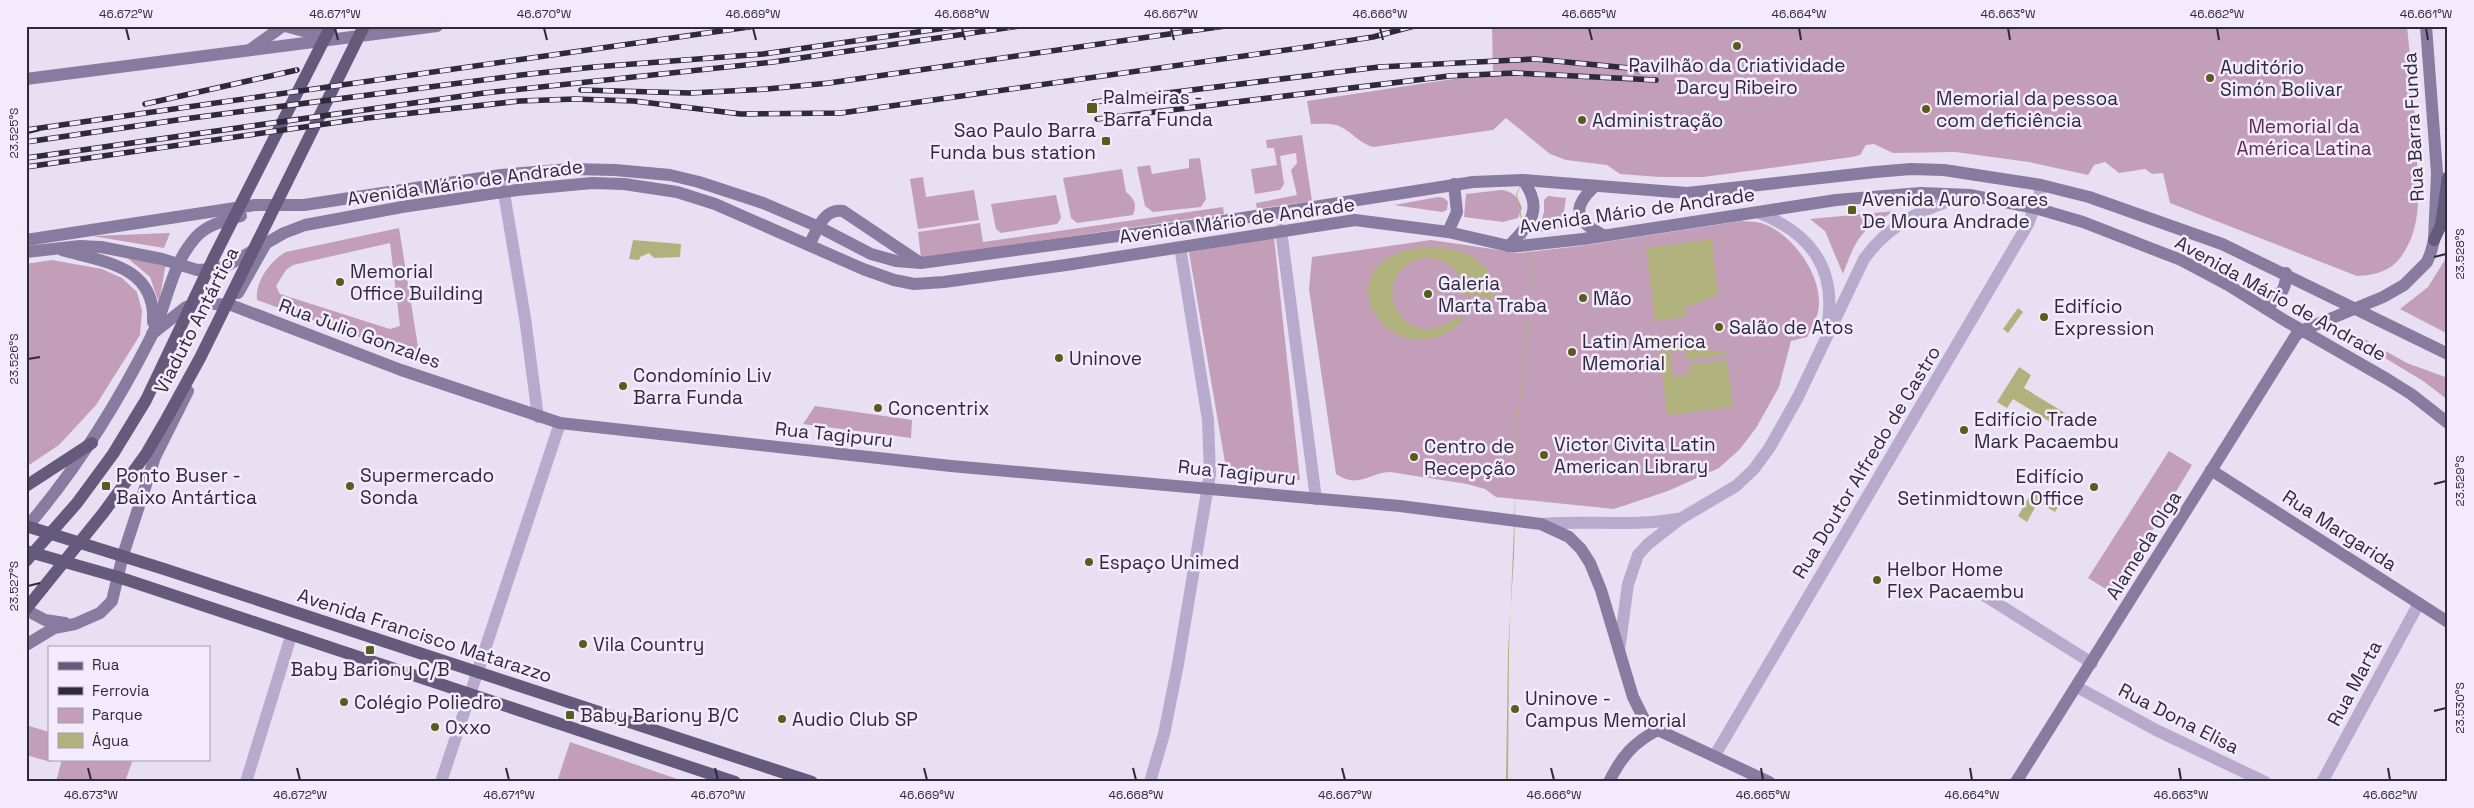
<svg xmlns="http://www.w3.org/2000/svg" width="2474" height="808" font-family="'Space Grotesk',sans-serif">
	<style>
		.green { fill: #c39eb8; fill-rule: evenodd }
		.water { fill: #b1b17d }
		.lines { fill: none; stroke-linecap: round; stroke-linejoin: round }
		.street { stroke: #b8aacc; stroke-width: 12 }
		.secondary { stroke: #877ba0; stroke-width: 12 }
		.primary { stroke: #645a7c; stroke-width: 12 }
		.rail-casing { stroke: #2e2a39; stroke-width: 5.5 }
		.rail { stroke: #f3ebfb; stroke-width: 4; stroke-dasharray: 11; stroke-linecap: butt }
		.ticks { fill: none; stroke: #2e2a39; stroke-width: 2 }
		.poi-dot { fill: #5a5c1e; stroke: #f3ebfb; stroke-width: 2 }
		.labels { text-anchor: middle; stroke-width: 5; stroke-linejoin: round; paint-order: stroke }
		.poi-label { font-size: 19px; fill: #2e2a39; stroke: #f3ebfb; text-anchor: start }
		.park-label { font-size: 19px; fill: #582d4a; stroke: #f3ebfb }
		.street-label { font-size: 19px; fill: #2e2a39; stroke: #f3ebfb }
		.neatline { fill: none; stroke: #2e2a39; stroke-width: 2 }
		.ticks-label { font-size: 12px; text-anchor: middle; fill: #2e2a39 }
	</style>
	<rect width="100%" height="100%" fill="#e9dff3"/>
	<!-- green -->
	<g class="green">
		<path d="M1492,26H2407C2411,65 2414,103 2416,141C2417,175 2424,216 2407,247C2396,269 2380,275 2357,276L2170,203L2163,173L2152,174L2145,169L2119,173L2105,162L2094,165L2088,175L2029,162L1955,152L1893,153L1874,144L1866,145L1860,155L1852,157L1703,177H1660L1620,174L1607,165L1566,160L1550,154L1506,118L1493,130L1373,147C1359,143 1351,131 1339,126C1330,123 1321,124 1311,124L1307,101L1493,73Z"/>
		<polygon points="1302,135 1312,201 1257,209 1256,203 1297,195 1291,170 1297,163 1296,153 1280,156 1284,184 1280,190 1255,194 1251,169 1277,165 1274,148 1267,148 1266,140"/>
		<polygon points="1200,158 1206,199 1201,207 1153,212 1145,206 1137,167 1150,165 1152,174 1189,168 1189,159"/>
		<path d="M1122,169L1126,192C1135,199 1137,205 1133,215L1077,223L1071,218L1063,178Z"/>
		<polygon points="923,177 926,197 974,190 979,220 918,229 910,179"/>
		<path d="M1501,190C1513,191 1518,197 1522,208L1518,218L1503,222L1464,217L1466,194Z"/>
		<polygon points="1056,195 1061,218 1057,224 1001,233 996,229 991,204"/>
		<polygon points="1548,196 1566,198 1564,211 1568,228 1538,232 1544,212 1544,200"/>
		<polygon points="1438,197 1444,198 1448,202 1447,210 1442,212 1394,205"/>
		<polygon points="1223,207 1224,214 921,258 918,232 980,223 983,242"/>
		<path d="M1895,211C1860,230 1857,237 1843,274L1825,231L1810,219Z"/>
		<path d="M1741,221C1749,222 1757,221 1764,224C1793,235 1820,273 1819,304C1819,316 1812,327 1807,337L1791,341L1779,387L1756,428L1740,449L1719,468L1668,491L1614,509L1496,497L1485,489L1467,484L1390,472C1369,473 1358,489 1336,474L1309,289L1312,257L1431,240L1520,253L1580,246Z"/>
		<path d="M399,228L420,359L257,300C255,281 271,260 286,252ZM390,243L400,326L390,329L280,294L276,286L286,270L293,265Z"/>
		<polygon points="170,233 164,248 92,236"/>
		<polygon points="1274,238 1300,480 1236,476 1227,474 1189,252"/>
		<polygon points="2448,255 2448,334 2400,309 2428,287"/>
		<polygon points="125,256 166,263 159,303 150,277"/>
		<polygon points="52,260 102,269 122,278 137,292 142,311 140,335 96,405 59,445 26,467 26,264"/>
		<polygon points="2350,331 2407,363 2448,378 2448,400 2423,381 2344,333"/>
		<polygon points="815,406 912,420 911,438 803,424"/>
		<polygon points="2169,451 2192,465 2114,594 2088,578"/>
		<polygon points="26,725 49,732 51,762 26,755"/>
		<polygon points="570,742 686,782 557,782"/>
		<polygon points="62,759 133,759 125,782 56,782"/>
	</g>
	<!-- water -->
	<g class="water">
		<polygon points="1541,26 1523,179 1517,194 1532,269 1518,424 1509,650 1508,782 1506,782 1508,650 1514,557 1517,425 1531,270 1516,194 1523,179"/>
		<polygon points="1712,239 1718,295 1684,308 1686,317 1655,321 1646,248"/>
		<polygon points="633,240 681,244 680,257 654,258 649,253 640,257 639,260 629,259"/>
		<path d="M1435,247C1468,250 1494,260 1494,298L1464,295C1463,281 1457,267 1442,261C1433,257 1422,257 1412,262C1365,286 1411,359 1457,316L1463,320C1398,384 1324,277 1401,252C1412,248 1424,248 1435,247Z"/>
		<polygon points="2018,308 2023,312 2008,333 2003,329"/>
		<polygon points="1688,338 1690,348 1726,352 1726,355 1687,360 1685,350 1670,353 1673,377 1689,374 1688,365 1727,360 1733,407 1667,415 1658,342"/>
		<polygon points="2019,367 2031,375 2024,388 2065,413 2057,426 2013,399 2007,408 1997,402"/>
		<polygon points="2034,488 2060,503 2055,512 2038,502 2027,522 2018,516"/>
	</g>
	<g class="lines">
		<!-- street -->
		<g class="street">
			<polyline points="501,175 525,318 538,417"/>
			<path d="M1757,212C1811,233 1838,269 1827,328"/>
			<polyline points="1281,230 1316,499"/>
			<path d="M1541,524C1587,520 1632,527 1677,519"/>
			<polyline points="1982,594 2092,663"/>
			<path d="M1619,651L1628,584L1638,555L1648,544L1680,519L1736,486L1754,469L1770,447L1798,397L1864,259C1890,223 1923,208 1966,196"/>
			<polyline points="2077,687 2156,730 2265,782"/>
			<polyline points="1715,755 2028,224 2039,196 2041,185"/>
			<polyline points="246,782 291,636"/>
			<polyline points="441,782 560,423"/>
			<polyline points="1150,782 1164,734 1178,664 1210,474 1208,420 1180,247"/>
			<polyline points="2322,782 2419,603"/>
		</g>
		<!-- secondary -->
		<g class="secondary">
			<polyline points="285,26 311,33 330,35"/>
			<polyline points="251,49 283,26"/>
			<polyline points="26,79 437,26"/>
			<path d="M1595,186C1571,208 1575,221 1603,235"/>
			<polyline points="1448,232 1457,212 1454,184"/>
			<polyline points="26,240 255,205 304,205 501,175 570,169 615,170 670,175 699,182 763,203 819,227 871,254 896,261 921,263 1198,225 1473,182 1523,180 1687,193 1875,172 1911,169 1944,170 2041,185 2089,197 2222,244 2448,354"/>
			<path d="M809,245C817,231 823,208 843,211L919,262"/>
			<path d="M1509,246C1531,223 1544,209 1523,180"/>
			<path d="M62,250C104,262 156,266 153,322"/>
			<polyline points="26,252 80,246 101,247 162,259 197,270 215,269 228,265 284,233 305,225 402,207 517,190 592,183 624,184 677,192 715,204 863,269 894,280 914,284 944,282 1066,265 1355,220 1448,232 1509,246 1520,246 1583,239 1836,200 1921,193 1970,195 2035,208 2083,222 2181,260 2228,285 2284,320 2387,379 2411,394 2448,423"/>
			<polyline points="238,293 265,245"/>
			<path d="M2265,308C2278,300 2287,289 2286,273"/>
			<polyline points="152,334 186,307 199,303 231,305 401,370 560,423 951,466 1400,506 1541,524 1569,537 1581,549 1590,563 1601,590 1633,697 1644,719 1658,730 1769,782"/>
			<polyline points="2211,470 2448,622"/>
			<path d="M26,528C77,469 116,406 151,337C168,303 170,266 196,237C208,224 224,221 241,216"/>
			<polyline points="26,610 45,620 65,623"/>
			<polyline points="26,645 54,628 75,624 100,613 112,601 123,555 155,457 188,391"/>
			<path d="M1609,782C1621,757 1634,742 1658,730"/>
			<polyline points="2016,782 2296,335 2303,330 2383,297 2404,285 2427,262 2431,252 2434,240 2437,173 2426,26"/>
		</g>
		<!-- primary -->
		<g class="primary">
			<polyline points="2434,240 2441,225 2448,177"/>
			<polyline points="26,486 92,443"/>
			<polyline points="26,526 164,569 812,782"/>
			<polyline points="26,551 118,577 735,782"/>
			<polyline points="26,561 77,503 113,454 146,400 213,259 331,26"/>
			<polyline points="26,609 104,512 146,454 167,418 200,358 364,26"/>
		</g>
		<!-- rail casing -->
		<g class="rail-casing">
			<g id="rail">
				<polyline points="581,90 690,93 767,89 829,83 1225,26"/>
				<polyline points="1094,102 1379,67 1535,59 1660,71"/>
				<polyline points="145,104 297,70"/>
				<polyline points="1097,119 1449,76 1515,73 1656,80"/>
				<polyline points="26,130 756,26"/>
				<polyline points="26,142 184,119 521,75 594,67 763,54 960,26"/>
				<polyline points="26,158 484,93 773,62 1020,26"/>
				<polyline points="26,167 367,118 520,101 575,99 634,101 741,114 841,113 1307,47 1373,37 1414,26"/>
			</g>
		</g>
		<!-- rail -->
		<use href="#rail" class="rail"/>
	</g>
	<!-- ticks -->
	<path class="ticks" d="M126,28L129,40M335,28L338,40M544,28L547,40M753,28L756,40M962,28L965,40M1171,28L1174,40M1380,28L1383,40M1589,28L1592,40M1799,28L1801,40M2008,28L2010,40M2217,28L2219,40M2426,28L2428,40M28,133L40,130M2434,257L2446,254M28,359L40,357M2434,484L2446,481M28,586L40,583M2434,711L2446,708M88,768L91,780M297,768L300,780M506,768L509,780M715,768L718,780M924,768L927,780M1133,768L1136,780M1342,768L1345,780M1551,768L1554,780M1761,768L1763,780M1970,768L1972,780M2179,768L2181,780M2388,768L2390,780"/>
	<!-- markers -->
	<g class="poi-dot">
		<circle cx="1737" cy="46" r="5"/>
		<circle cx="2210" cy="78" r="5"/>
		<rect x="1086" y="102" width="12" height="12" rx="2.5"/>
		<circle cx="1926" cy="109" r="5"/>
		<circle cx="1582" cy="120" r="5"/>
		<rect x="1101" y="136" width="10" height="10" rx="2.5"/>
		<rect x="1847" y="205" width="10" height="10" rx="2.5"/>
		<circle cx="340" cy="282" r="5"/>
		<circle cx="1428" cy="294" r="5"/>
		<circle cx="1583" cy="298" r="5"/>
		<circle cx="2044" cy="317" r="5"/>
		<circle cx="1719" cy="327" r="5"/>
		<circle cx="1572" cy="352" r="5"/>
		<circle cx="1059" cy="358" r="5"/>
		<circle cx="623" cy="386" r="5"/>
		<circle cx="878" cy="408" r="5"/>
		<circle cx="1964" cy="430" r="5"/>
		<circle cx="1544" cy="455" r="5"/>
		<circle cx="1414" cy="457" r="5"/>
		<rect x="101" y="481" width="10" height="10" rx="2.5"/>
		<circle cx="350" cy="486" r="5"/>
		<circle cx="2094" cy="487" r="5"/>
		<circle cx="1089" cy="562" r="5"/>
		<circle cx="1877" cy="580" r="5"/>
		<circle cx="583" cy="644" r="5"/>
		<rect x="365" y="645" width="10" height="10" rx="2.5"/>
		<circle cx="344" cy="702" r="5"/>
		<circle cx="1515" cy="709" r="5"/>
		<rect x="565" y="710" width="10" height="10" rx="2.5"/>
		<circle cx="782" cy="719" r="5"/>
		<circle cx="435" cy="727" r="5"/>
	</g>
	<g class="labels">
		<!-- poi labels -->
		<g class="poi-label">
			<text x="1737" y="72" text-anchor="middle">Pavilhão da Criatividade<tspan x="1737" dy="22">Darcy Ribeiro</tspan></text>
			<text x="2220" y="74">Auditório<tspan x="2220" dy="22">Simón Bolivar</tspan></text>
			<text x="1103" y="104">Palmeiras -<tspan x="1103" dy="22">Barra Funda</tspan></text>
			<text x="1936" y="105">Memorial da pessoa<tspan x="1936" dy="22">com deficiência</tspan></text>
			<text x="1592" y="127">Administração</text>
			<text x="1096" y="137" text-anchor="end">Sao Paulo Barra<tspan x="1096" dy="22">Funda bus station</tspan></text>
			<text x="1862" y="206">Avenida Auro Soares<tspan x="1862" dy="22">De Moura Andrade</tspan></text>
			<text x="350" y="278">Memorial<tspan x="350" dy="22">Office Building</tspan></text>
			<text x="1438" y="290">Galeria<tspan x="1438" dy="22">Marta Traba</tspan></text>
			<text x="1593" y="305">Mão</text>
			<text x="2054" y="313">Edifício<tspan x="2054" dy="22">Expression</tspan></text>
			<text x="1729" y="334">Salão de Atos</text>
			<text x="1582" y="348">Latin America<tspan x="1582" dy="22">Memorial</tspan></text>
			<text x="1069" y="365">Uninove</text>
			<text x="633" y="382">Condomínio Liv<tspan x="633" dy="22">Barra Funda</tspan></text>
			<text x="888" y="415">Concentrix</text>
			<text x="1974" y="426">Edifício Trade<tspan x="1974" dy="22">Mark Pacaembu</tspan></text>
			<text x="1554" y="451">Victor Civita Latin<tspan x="1554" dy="22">American Library</tspan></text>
			<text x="1424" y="453">Centro de<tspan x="1424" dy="22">Recepção</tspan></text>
			<text x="116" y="482">Ponto Buser -<tspan x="116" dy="22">Baixo Antártica</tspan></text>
			<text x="360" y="482">Supermercado<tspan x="360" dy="22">Sonda</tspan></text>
			<text x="2084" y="483" text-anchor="end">Edifício<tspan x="2084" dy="22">Setinmidtown Office</tspan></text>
			<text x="1099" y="569">Espaço Unimed</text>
			<text x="1887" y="576">Helbor Home<tspan x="1887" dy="22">Flex Pacaembu</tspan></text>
			<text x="593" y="651">Vila Country</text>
			<text x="370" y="676" text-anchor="middle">Baby Bariony C/B</text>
			<text x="1525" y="705">Uninove -<tspan x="1525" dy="22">Campus Memorial</tspan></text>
			<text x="354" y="709">Colégio Poliedro</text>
			<text x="580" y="722">Baby Bariony B/C</text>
			<text x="792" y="726">Audio Club SP</text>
			<text x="445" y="734">Oxxo</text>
		</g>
		<!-- park labels -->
		<g class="park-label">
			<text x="2304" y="133">Memorial da<tspan x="2304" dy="22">América Latina</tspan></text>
		</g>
		<!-- street labels -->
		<g class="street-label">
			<text transform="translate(2413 127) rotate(-93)" y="7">Rua Barra Funda</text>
			<text transform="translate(465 182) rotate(-8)" y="7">Avenida Mário de Andrade</text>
			<text transform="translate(1637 210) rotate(-8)" y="7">Avenida Mário de Andrade</text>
			<text transform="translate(1237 220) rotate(-8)" y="7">Avenida Mário de Andrade</text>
			<text transform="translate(2281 298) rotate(29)" y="7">Avenida Mário de Andrade</text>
			<text transform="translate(196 320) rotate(-63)" y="7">Viaduto Antártica</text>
			<text transform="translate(360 333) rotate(20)" y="7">Rua Julio Gonzales</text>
			<text transform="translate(834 434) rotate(6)" y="7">Rua Tagipuru</text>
			<text transform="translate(1866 462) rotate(-59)" y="7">Rua Doutor Alfredo de Castro</text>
			<text transform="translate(1237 472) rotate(6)" y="7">Rua Tagipuru</text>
			<text transform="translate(2340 530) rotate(33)" y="7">Rua Margarida</text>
			<text transform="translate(2143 545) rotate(-58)" y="7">Alameda Olga</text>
			<text transform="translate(425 635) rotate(18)" y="7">Avenida Francisco Matarazzo</text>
			<text transform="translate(2354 683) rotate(-62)" y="7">Rua Marta</text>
			<text transform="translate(2179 718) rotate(27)" y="7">Rua Dona Elisa</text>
		</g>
	</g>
	<!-- border -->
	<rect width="2474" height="808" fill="none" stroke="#f3ebfb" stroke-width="55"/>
	<!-- legend -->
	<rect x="48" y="646" width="162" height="115" fill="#f3ebfb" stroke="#a49ead"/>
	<rect x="58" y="662" width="25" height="8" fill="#645a7c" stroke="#a49ead"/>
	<text x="92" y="670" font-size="15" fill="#2e2a39">Rua</text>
	<rect x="58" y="687" width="25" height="8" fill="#2e2a39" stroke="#a49ead"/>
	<text x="92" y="696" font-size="15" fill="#2e2a39">Ferrovia</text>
	<rect x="58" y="708" width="25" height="15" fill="#c39eb8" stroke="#a49ead"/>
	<text x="92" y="720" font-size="15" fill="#2e2a39">Parque</text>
	<rect x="58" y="733" width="25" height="15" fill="#b1b17d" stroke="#a49ead"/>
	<text x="92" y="746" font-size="15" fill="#2e2a39">Água</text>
	<rect x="28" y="28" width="2418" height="752" class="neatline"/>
	<g class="ticks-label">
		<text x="126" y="18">46.672°W</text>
		<text x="335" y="18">46.671°W</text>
		<text x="544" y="18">46.670°W</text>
		<text x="753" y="18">46.669°W</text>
		<text x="962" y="18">46.668°W</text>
		<text x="1171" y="18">46.667°W</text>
		<text x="1380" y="18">46.666°W</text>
		<text x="1589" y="18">46.665°W</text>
		<text x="1799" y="18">46.664°W</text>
		<text x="2008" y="18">46.663°W</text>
		<text x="2217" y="18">46.662°W</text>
		<text x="2426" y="18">46.661°W</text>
		<text transform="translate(14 133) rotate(-90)" y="4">23.525°S</text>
		<text transform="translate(2460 254) rotate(-90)" y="4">23.528°S</text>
		<text transform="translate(14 359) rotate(-90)" y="4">23.526°S</text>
		<text transform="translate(2460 481) rotate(-90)" y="4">23.529°S</text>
		<text transform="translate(14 586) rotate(-90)" y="4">23.527°S</text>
		<text transform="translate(2460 708) rotate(-90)" y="4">23.530°S</text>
		<text x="91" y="799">46.673°W</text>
		<text x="300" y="799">46.672°W</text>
		<text x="509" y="799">46.671°W</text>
		<text x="718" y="799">46.670°W</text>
		<text x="927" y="799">46.669°W</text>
		<text x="1136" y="799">46.668°W</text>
		<text x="1345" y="799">46.667°W</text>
		<text x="1554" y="799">46.666°W</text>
		<text x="1763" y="799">46.665°W</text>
		<text x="1972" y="799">46.664°W</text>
		<text x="2181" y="799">46.663°W</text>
		<text x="2390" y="799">46.662°W</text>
	</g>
</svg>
